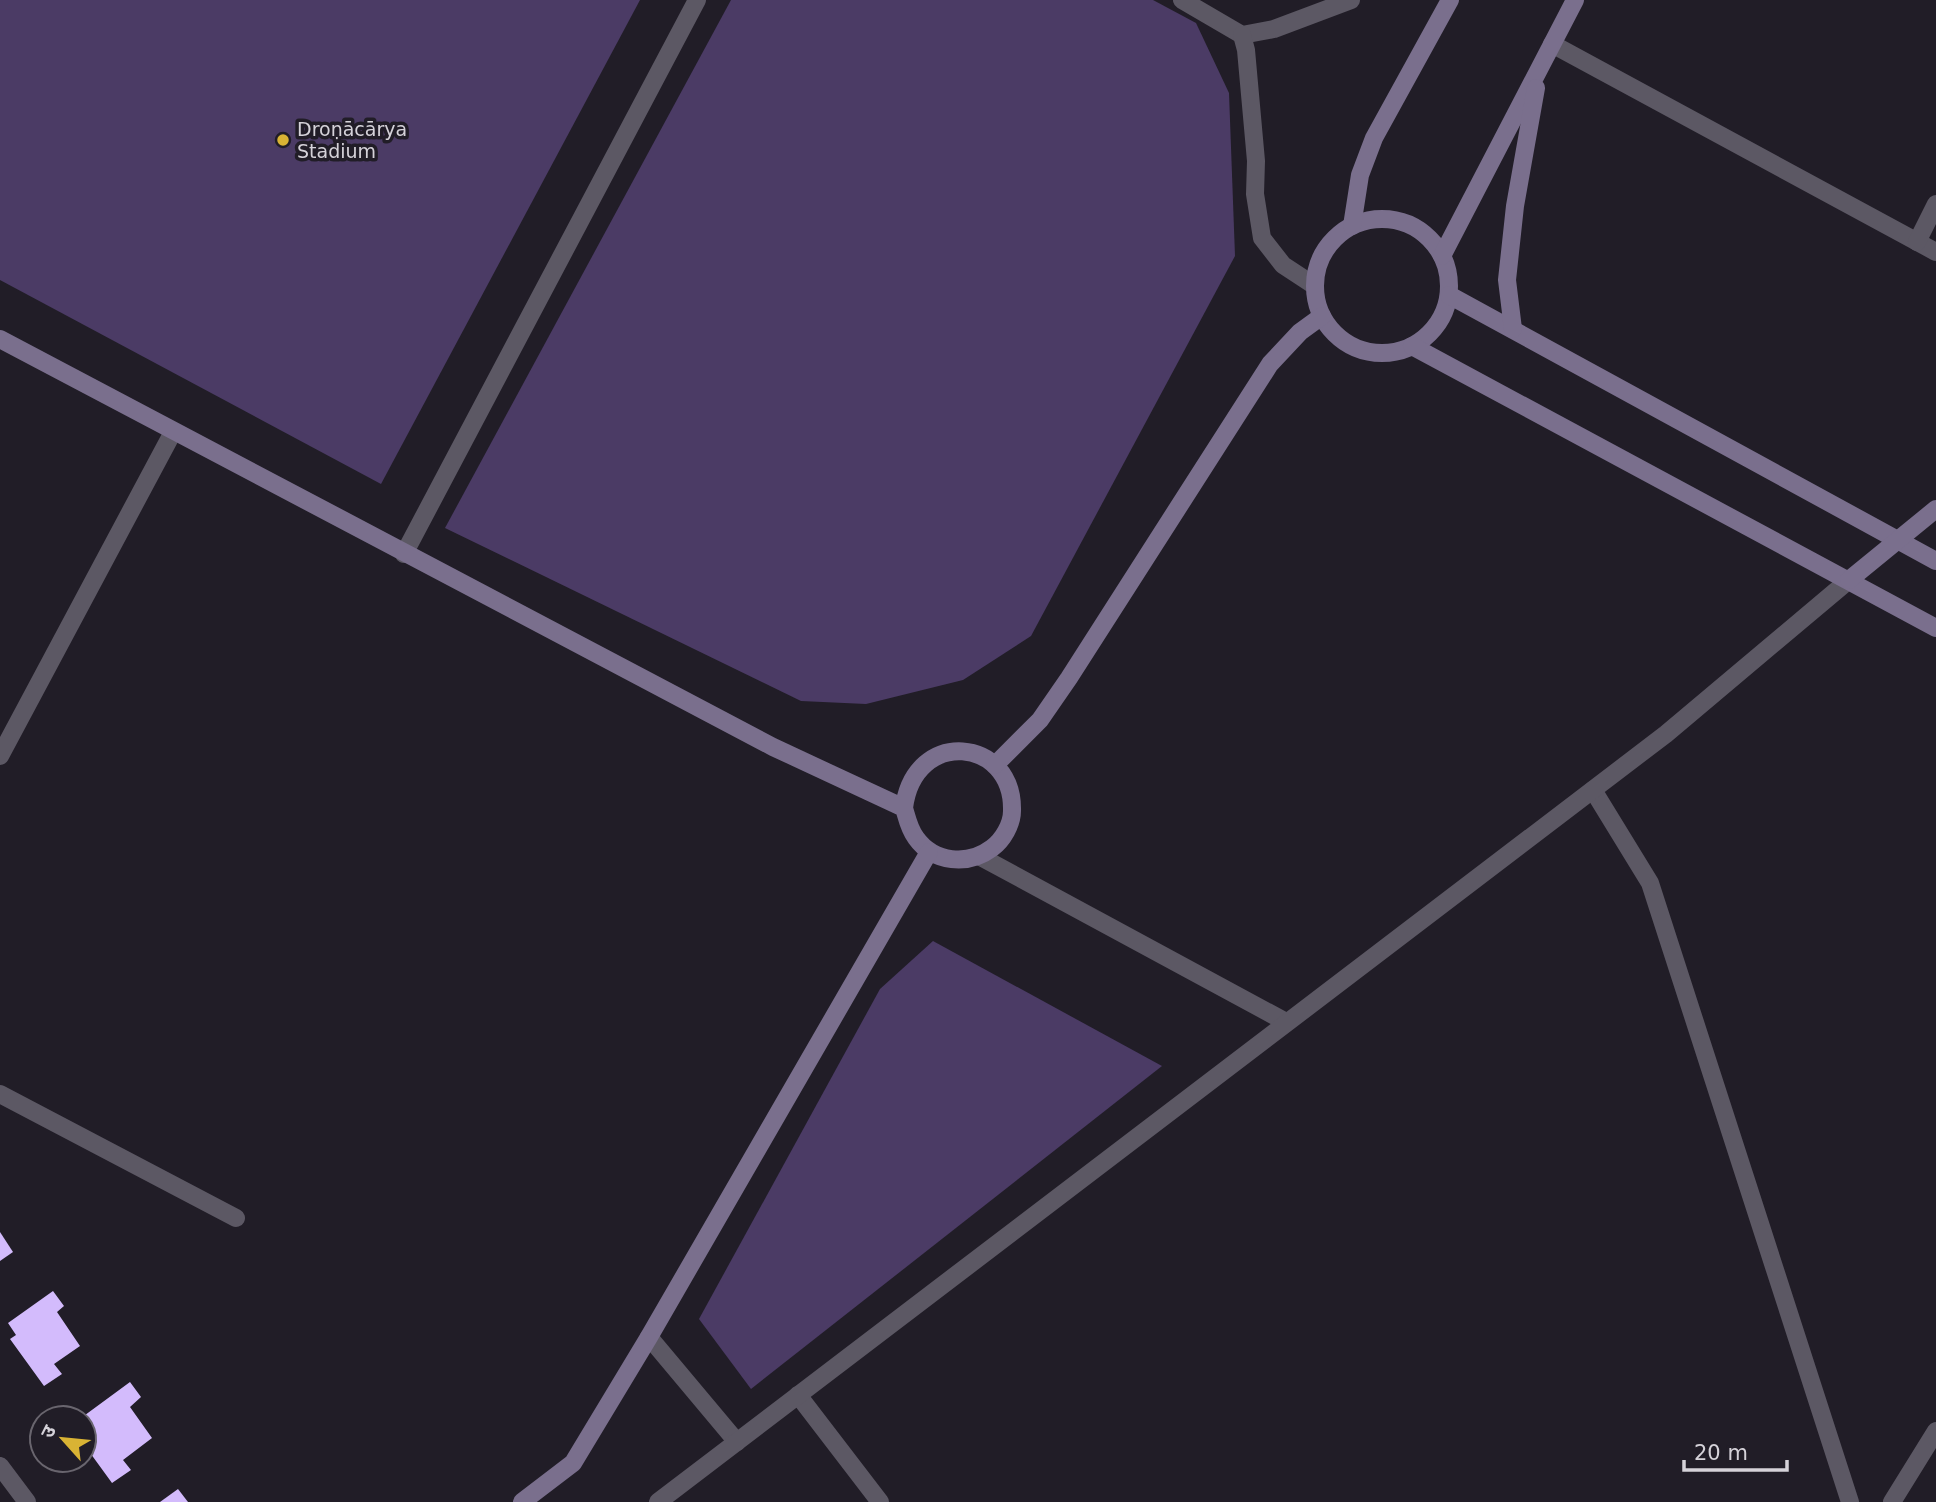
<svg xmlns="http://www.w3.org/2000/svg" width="1936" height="1502" font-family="'DejaVu Sans','Noto Sans Devanagari',sans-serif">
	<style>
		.green { fill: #4b3b65 }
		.building { fill: #d3bbfc }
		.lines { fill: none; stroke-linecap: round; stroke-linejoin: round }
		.lane { stroke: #5c5864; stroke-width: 18 }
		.street { stroke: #5c5864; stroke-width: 18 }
		.secondary { stroke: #7a6f8d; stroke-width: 18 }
		.poi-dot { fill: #d9b334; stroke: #211d27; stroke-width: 2.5 }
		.labels { text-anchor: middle; stroke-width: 7; stroke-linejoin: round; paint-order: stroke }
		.poi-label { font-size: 19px; fill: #d5d2d9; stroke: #211d27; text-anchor: start }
	</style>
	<rect width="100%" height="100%" fill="#211d27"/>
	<!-- green -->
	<g class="green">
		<polygon points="0,0 640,0 381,484 0,280"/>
		<polygon points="731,0 1153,0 1196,23 1229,93 1235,256 1031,636 963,680 866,704 801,701 445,528"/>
		<polygon points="933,941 1162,1066 751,1389 699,1319 880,989"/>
	</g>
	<!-- building -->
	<g class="building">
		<polygon points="0,1232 13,1252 0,1261"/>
		<polygon points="53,1291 64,1306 57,1312 80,1346 54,1364 62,1374 44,1386 10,1339 16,1335 8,1323"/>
		<polygon points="130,1382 141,1397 130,1407 152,1438 123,1460 131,1470 112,1483 88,1450 92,1448 84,1436 91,1431 84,1422 84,1418 81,1418"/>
		<polygon points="178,1489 188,1502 160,1502"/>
	</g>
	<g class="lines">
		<!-- lane -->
		<g class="lane">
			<polyline points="798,1395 880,1502"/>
			<polyline points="1892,1502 1936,1431"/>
		</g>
		<!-- street -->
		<g class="street">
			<polyline points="1182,0 1242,35 1274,29 1351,0"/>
			<polyline points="1242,35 1246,50 1256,161 1255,194 1262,238 1283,265 1315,286"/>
			<polyline points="1552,44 1936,252"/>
			<polyline points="1917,242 1936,204"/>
			<polyline points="404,554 697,0"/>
			<polyline points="0,756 173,432"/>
			<polyline points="1593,790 1650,883 1850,1502"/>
			<polyline points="979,856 1286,1022"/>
			<polyline points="0,1094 236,1218"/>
			<polyline points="649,1337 737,1442"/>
			<polyline points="0,1466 27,1502"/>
			<polyline points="658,1502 1666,734 1849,580"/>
		</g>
		<!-- secondary -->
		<g class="secondary">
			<circle cx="1382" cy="286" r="67"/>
			<polyline points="1352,226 1360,175 1374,138 1450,0"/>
			<polyline points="1442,256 1575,0"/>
			<polyline points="1449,295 1936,561"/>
			<polyline points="1513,329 1507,280 1515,206 1536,88"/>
			<path d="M0,339L773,747L904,808C907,818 909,829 916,838C934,863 968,866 992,848C1003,840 1012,824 1012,811C1014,737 914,727 904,808"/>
			<polyline points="1412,346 1936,628"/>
			<polyline points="1849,580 1936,509"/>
			<polyline points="995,765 1040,720 1069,678 1270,364 1300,332 1322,316"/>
			<polyline points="522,1502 573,1463 649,1337 929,852"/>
		</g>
	</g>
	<!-- markers -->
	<circle class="poi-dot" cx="283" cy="140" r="7"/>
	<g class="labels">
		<!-- poi labels -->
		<g class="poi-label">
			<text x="297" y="136">Droṇācārya<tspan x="297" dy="22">Stadium</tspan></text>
		</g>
	</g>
	<!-- north arrow -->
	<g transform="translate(63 1439) rotate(297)"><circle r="33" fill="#211d27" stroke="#69656e" stroke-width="2"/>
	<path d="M0-5L12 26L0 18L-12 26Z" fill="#d9b334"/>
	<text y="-10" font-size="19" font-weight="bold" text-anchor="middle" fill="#d5d2d9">उ</text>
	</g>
	<!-- scale -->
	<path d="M1684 1460v10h103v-10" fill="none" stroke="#d5d2d9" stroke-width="3.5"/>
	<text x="1694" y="1460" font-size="21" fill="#d5d2d9" stroke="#211d27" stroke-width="5" paint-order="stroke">20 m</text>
</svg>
